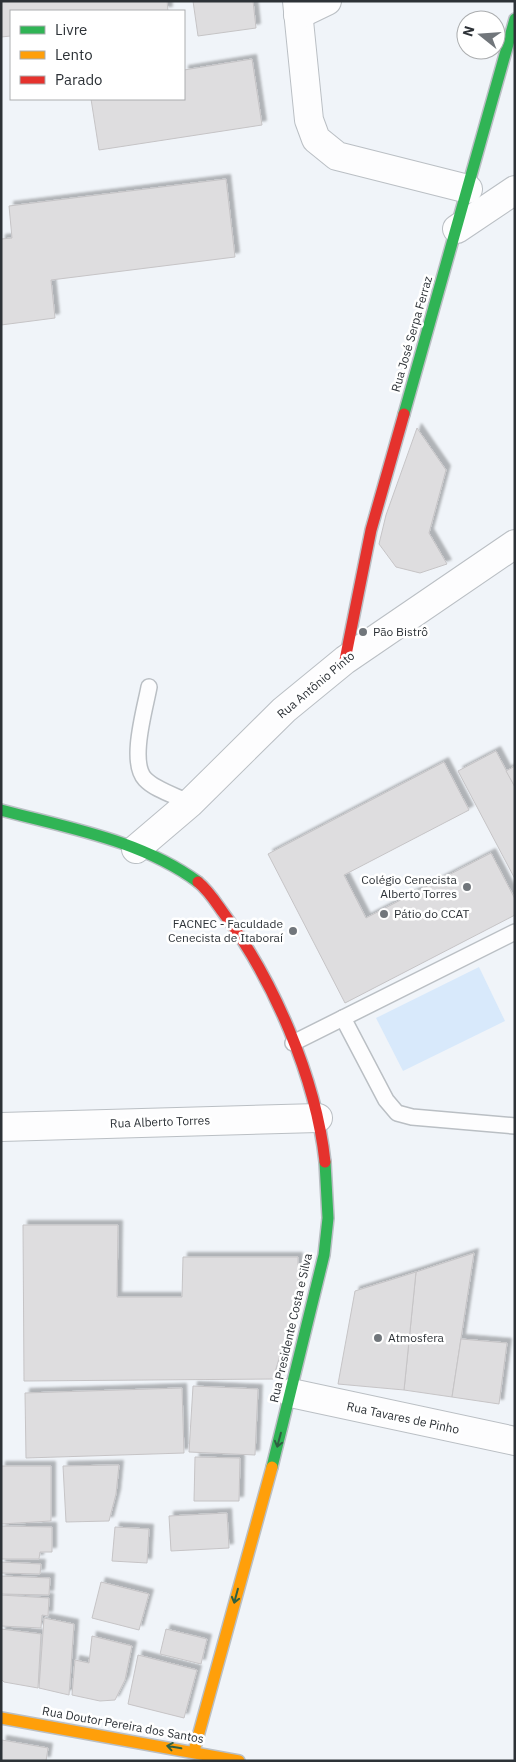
<svg xmlns="http://www.w3.org/2000/svg" width="516" height="1762" font-family="'IBM Plex Sans',sans-serif">
	<style>
		.green { fill: #d8e9fb }
		.building { fill: #dedddf; stroke: #c6c4c6; filter: url(#shadow) }
		.lines { fill: none; stroke-linecap: round; stroke-linejoin: round }
		.lane-casing { stroke: #babfc4; stroke-width: 18 }
		.street-casing { stroke: #babfc4; stroke-width: 30 }
		.fast-casing { stroke: #babfc4; stroke-width: 14 }
		.slow-casing { stroke: #babfc4; stroke-width: 14 }
		.jam-casing { stroke: #babfc4; stroke-width: 14 }
		.lane { stroke: #fdfdfe; stroke-width: 15 }
		.street { stroke: #fdfdfe; stroke-width: 28 }
		.fast { stroke: #30b455; stroke-width: 11 }
		.slow { stroke: #ff9f0a; stroke-width: 11 }
		.jam { stroke: #e5322d; stroke-width: 11 }
		.oneway { stroke: #2e6042 }
		.poi-dot { fill: #71767b; stroke: #fff; stroke-width: 2 }
		.labels { text-anchor: middle; stroke-width: 5; stroke-linejoin: round; paint-order: stroke }
		.street-label { font-size: 12px; fill: #2d3237; stroke: #fff }
		.poi-label { font-size: 12px; fill: #2d3237; stroke: #fff; text-anchor: start }
	</style>
	<defs>
		<filter id="shadow"><feDropShadow dx="4.5" dy="-4.5" stdDeviation="1" flood-color="#0004"/></filter>
	</defs>
	<rect width="100%" height="100%" fill="#f0f4f9"/>
	<!-- green -->
	<polygon class="green" points="479,967 505,1021 403,1071 376,1018"/>
	<!-- building -->
	<g class="building">
		<polygon points="1,1 167,1 168,11 11,11 11,36 1,37"/>
		<polygon points="193,1 253,1 256,28 198,36"/>
		<polygon points="252,59 262,125 99,150 91,99 184,99 184,70"/>
		<polygon points="226,179 235,257 51,280 55,318 1,325 1,239 12,238 9,206"/>
		<polygon points="417,428 446,470 429,533 447,564 420,573 396,567 379,544 386,515"/>
		<polygon points="496,751 515,787 515,879 458,771"/>
		<polygon points="444,762 469,810 344,875 366,918 491,853 515,899 515,915 345,1003 268,854"/>
		<polygon points="515,766 515,787 506,771"/>
		<polygon points="23,1225 118,1225 117,1297 182,1297 183,1257 298,1257 298,1294 273,1379 24,1381"/>
		<polygon points="474,1253 452,1397 404,1390 416,1272"/>
		<polygon points="416,1272 404,1390 338,1384 355,1291"/>
		<polygon points="461,1339 507,1343 499,1404 452,1397"/>
		<polygon points="193,1386 258,1389 255,1455 189,1452"/>
		<polygon points="182,1388 184,1453 26,1458 25,1393"/>
		<polygon points="195,1457 240,1458 239,1501 194,1501"/>
		<polygon points="119,1465 116,1494 109,1521 66,1522 63,1466"/>
		<polygon points="1,1466 51,1466 51,1521 1,1524"/>
		<polygon points="227,1513 229,1548 171,1551 169,1516"/>
		<polygon points="1,1526 52,1527 52,1552 40,1552 39,1559 1,1559"/>
		<polygon points="115,1527 149,1529 147,1563 112,1561"/>
		<polygon points="1,1562 41,1564 40,1574 1,1573"/>
		<polygon points="1,1576 50,1578 49,1595 1,1594"/>
		<polygon points="101,1582 149,1594 139,1630 92,1618"/>
		<polygon points="1,1595 49,1598 48,1616 42,1615 41,1628 1,1626"/>
		<polygon points="44,1618 74,1624 69,1695 39,1688"/>
		<polygon points="1,1629 41,1634 38,1688 4,1682 1,1679"/>
		<polygon points="166,1629 207,1639 201,1664 160,1654"/>
		<polygon points="92,1636 132,1646 125,1680 115,1700 100,1701 72,1695 75,1660 89,1663"/>
		<polygon points="138,1655 197,1670 184,1718 128,1704"/>
		<polygon points="2,1740 48,1748 46,1761 1,1761"/>
	</g>
	<g class="lines">
		<!-- lane casing -->
		<g class="lane-casing">
			<g id="lane">
				<path d="M149,687C145,709 129,762 145,779C155,790 177,796 190,803"/>
				<polyline points="343,1018 386,1100 397,1113 412,1117 515,1126"/>
				<polyline points="293,1043 515,932"/>
			</g>
		</g>
		<!-- street casing -->
		<g class="street-casing">
			<g id="street">
				<polyline points="297,1 309,120 316,139 337,156 468,189"/>
				<polyline points="298,15 327,1"/>
				<polyline points="457,229 515,190"/>
				<polyline points="136,849 190,803 284,710 345,660 515,544"/>
				<polyline points="1,1127 318,1118"/>
				<polyline points="291,1393 515,1441"/>
			</g>
		</g>
		<!-- fast casing -->
		<g class="fast-casing">
			<g id="fast">
				<polyline points="404,414 515,19"/>
				<path d="M1,810C68,828 141,840 198,882"/>
				<polyline points="272,1467 324,1255 328,1218 325,1162"/>
			</g>
		</g>
		<!-- slow casing -->
		<g class="slow-casing">
			<g id="slow">
				<polyline points="1,1718 239,1761"/>
				<polyline points="194,1751 272,1467"/>
			</g>
		</g>
		<!-- jam casing -->
		<g class="jam-casing">
			<g id="jam">
				<polyline points="345,660 371,530 404,414"/>
				<path d="M198,882C208,890 215,901 222,911C273,978 316,1078 325,1162"/>
			</g>
		</g>
		<!-- lane -->
		<use href="#lane" class="lane"/>
		<!-- street -->
		<use href="#street" class="street"/>
		<!-- fast -->
		<use href="#fast" class="fast"/>
		<!-- slow -->
		<use href="#slow" class="slow"/>
		<!-- jam -->
		<use href="#jam" class="jam"/>
	</g>
	<!-- one-way arrows -->
	<defs><path id="oneway-shaft" d="M-6 0H5M1.5-3L5.5 0L1.5 3" fill="none" stroke-width="1.6" stroke-linecap="round" stroke-linejoin="round" transform="scale(1.25)"/></defs>
	<g class="oneway">
		<use href="#oneway-shaft" transform="translate(279 1440) rotate(105)"/>
		<use href="#oneway-shaft" transform="translate(236 1596) rotate(105)"/>
		<use href="#oneway-shaft" transform="translate(174 1747) rotate(-170)"/>
	</g>
	<!-- markers -->
	<g class="poi-dot">
		<circle cx="363" cy="632" r="5"/>
		<circle cx="467" cy="887" r="5"/>
		<circle cx="384" cy="914" r="5"/>
		<circle cx="293" cy="931" r="5"/>
		<circle cx="378" cy="1338" r="5"/>
	</g>
	<g class="labels">
		<!-- street labels -->
		<g class="street-label">
			<text transform="translate(412 334) rotate(-74)" y="4">Rua José Serpa Ferraz</text>
			<text transform="translate(316 685) rotate(-40)" y="4">Rua Antônio Pinto</text>
			<text transform="translate(160 1122) rotate(-2)" y="4">Rua Alberto Torres</text>
			<text transform="translate(291 1328) rotate(-77)" y="4">Rua Presidente Costa e Silva</text>
			<text transform="translate(403 1418) rotate(12)" y="4">Rua Tavares de Pinho</text>
			<text transform="translate(123 1725) rotate(10)" y="4">Rua Doutor Pereira dos Santos</text>
		</g>
		<!-- poi labels -->
		<g class="poi-label">
			<text x="373" y="636">Pão Bistrô</text>
			<text x="457" y="884" text-anchor="end">Colégio Cenecista<tspan x="457" dy="14">Alberto Torres</tspan></text>
			<text x="394" y="918">Pátio do CCAT</text>
			<text x="283" y="928" text-anchor="end">FACNEC - Faculdade<tspan x="283" dy="14">Cenecista de Itaboraí</tspan></text>
			<text x="388" y="1342">Atmosfera</text>
		</g>
	</g>
	<!-- border -->
	<rect width="516" height="1762" fill="none" stroke="#2d3237" stroke-width="5"/>
	<!-- legend -->
	<rect x="10" y="10" width="175" height="90" fill="#ffffff" stroke="#abadaf"/>
	<rect x="20" y="26" width="25" height="8" fill="#30b455" stroke="#abadaf"/>
	<text x="55" y="35" font-size="15" fill="#2d3237">Livre</text>
	<rect x="20" y="51" width="25" height="8" fill="#ff9f0a" stroke="#abadaf"/>
	<text x="55" y="60" font-size="15" fill="#2d3237">Lento</text>
	<rect x="20" y="76" width="25" height="8" fill="#e5322d" stroke="#abadaf"/>
	<text x="55" y="85" font-size="15" fill="#2d3237">Parado</text>
	<!-- north arrow -->
	<g transform="translate(481 35) rotate(287)"><circle r="24" fill="#ffffff" stroke="#abadaf"/>
	<path d="M0-4L9 19L0 12L-9 19Z" fill="#71767b"/>
	<text y="-8" font-size="14" font-weight="bold" text-anchor="middle" fill="#2d3237">N</text>
	</g>
</svg>
